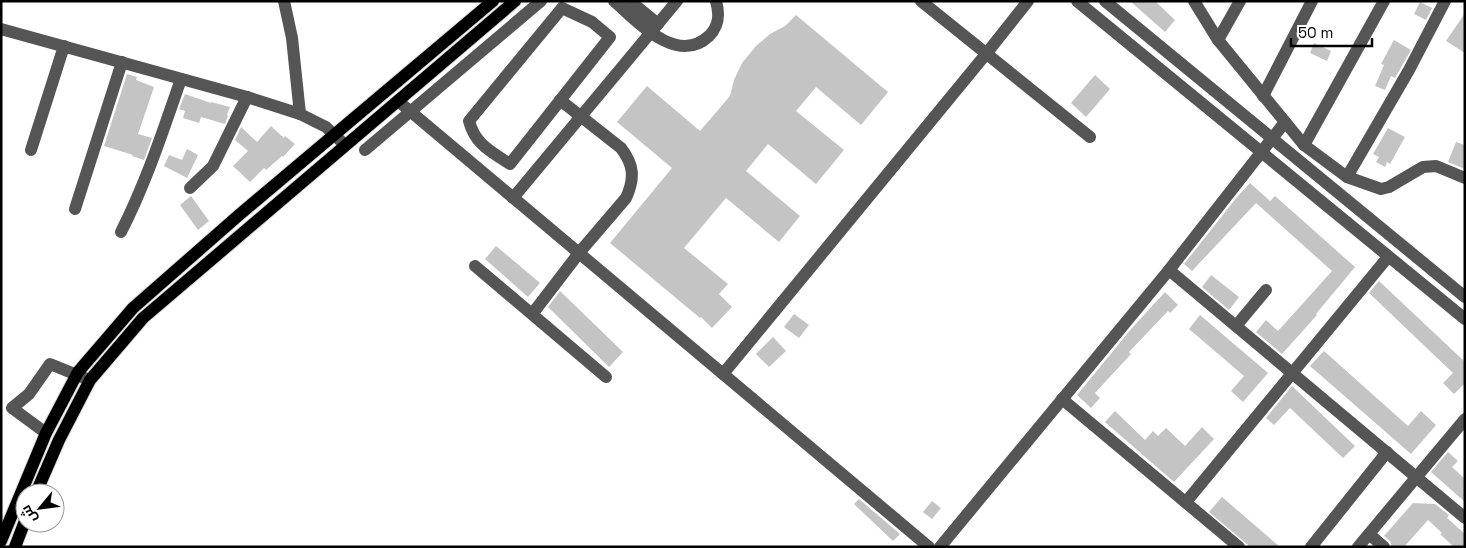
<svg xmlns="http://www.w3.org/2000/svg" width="1466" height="548" font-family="'Space Grotesk',Cairo,sans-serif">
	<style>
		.building { fill: #c4c4c4 }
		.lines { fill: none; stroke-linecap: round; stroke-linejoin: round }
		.major-casing { stroke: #dbdbdb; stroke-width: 14 }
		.minor { stroke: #555; stroke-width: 12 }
		.major { stroke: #000; stroke-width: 12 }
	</style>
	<rect width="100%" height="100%" fill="#fff"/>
	<!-- building -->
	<g class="building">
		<polygon points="1130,1 1155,1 1175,20 1165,32"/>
		<polygon points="1420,2 1432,8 1426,20 1414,14"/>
		<polygon points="1465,13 1465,53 1446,41"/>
		<polygon points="796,15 888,92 861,125 816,87 796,111 844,150 816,184 768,144 746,171 800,216 779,242 726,198 684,248 728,284 719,294 732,307 712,328 701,317 700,318 610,243 672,168 617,122 647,86 700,131 730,96 734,80 742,63 756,46 770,34 785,26"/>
		<polygon points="1394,40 1411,50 1395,78 1391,76 1385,90 1375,86 1384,65 1381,64"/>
		<polygon points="1314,43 1331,51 1327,61 1310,53"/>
		<polygon points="127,74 137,77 136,80 154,87 138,134 152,138 144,160 132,156 133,155 104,146"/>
		<polygon points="1095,75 1110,89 1086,117 1071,103"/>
		<polygon points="185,94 211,103 211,102 230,107 227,115 228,116 225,124 201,117 199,123 183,118 185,111 179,109"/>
		<polygon points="271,126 284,138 285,136 295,144 283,157 282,156 266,170 264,168 250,182 233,166 248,151 235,140 241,127 257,142"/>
		<polygon points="1388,128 1405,137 1390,164 1387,162 1385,167 1376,162 1379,157 1373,154"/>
		<polygon points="1456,142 1465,145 1465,169 1448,162"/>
		<polygon points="187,149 198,155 187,178 164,166 169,155 182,160"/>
		<polygon points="1250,183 1270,201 1275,196 1355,267 1316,314 1317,315 1282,354 1256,332 1266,320 1278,331 1332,271 1256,203 1192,271 1184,264 1237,197"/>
		<polygon points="191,196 209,221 198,230 180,205"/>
		<polygon points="496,246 540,283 528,297 485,259"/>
		<polygon points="1211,275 1239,297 1229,310 1202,287"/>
		<polygon points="1379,281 1465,362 1465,383 1454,394 1443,383 1453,373 1369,293"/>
		<polygon points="560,291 623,352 609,367 548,307"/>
		<polygon points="1165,292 1178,305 1170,313 1168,311 1129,352 1131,354 1095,393 1100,398 1091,408 1077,395 1132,328"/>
		<polygon points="794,314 809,325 799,338 784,327"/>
		<polygon points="1200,315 1268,373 1243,402 1231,391 1244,376 1189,329"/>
		<polygon points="773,337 786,351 769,367 756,354"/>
		<polygon points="1324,351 1408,426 1421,411 1436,425 1411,454 1310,366"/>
		<polygon points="1292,386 1355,446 1343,458 1290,408 1274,425 1266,418"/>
		<polygon points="1115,411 1145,440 1153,431 1158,436 1166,428 1185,446 1202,427 1214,439 1174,482 1105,422"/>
		<polygon points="1448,452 1458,461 1452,467 1465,479 1465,502 1431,472"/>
		<polygon points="1222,497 1280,547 1250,547 1247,544 1209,512"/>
		<polygon points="859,499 900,534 893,541 854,504"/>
		<polygon points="932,501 941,508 932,519 923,512"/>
		<polygon points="1413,503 1435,504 1449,515 1447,518 1465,534 1465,547 1454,547 1440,534 1442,533 1428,520 1404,547 1392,547 1390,541 1384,536"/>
	</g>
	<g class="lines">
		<!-- major casing -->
		<g class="major-casing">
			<g id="major">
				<polyline points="36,493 59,440 90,380 143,318 515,1"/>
				<polyline points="1,541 46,433 78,372 133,308 239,215 493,1"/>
				<polyline points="15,547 25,521"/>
			</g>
		</g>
		<!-- minor -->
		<g class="minor">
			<polyline points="284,1 292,38 300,114"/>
			<path d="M614,1C637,21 677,66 709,36C719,26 720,15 716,1"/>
			<polyline points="630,1 658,24"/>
			<polyline points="921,1 1090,137"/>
			<polyline points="1077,1 1465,319"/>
			<polyline points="1105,1 1465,297"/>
			<polyline points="1194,1 1218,40"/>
			<polyline points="1240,1 1218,40 1304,145 1347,177 1409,70 1445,1"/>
			<path d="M562,8L592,22L610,37L510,164C490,151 475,144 469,121Z"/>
			<polyline points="1,29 247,97 300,114 326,127 345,145"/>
			<polyline points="1263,96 1312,1"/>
			<polyline points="398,101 929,547"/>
			<polyline points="1304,145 1384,1"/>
			<polyline points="31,150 64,46"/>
			<polyline points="365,150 541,1"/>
			<polyline points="1347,177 1381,189 1389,187 1423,167 1436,166 1465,178"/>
			<polyline points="190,188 213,166 247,97"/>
			<polyline points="513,198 677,1"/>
			<polyline points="75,209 122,62"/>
			<path d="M121,232C146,183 163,131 181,79"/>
			<polyline points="475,266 606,377"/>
			<polyline points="1169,270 1465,518"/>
			<path d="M533,313L579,253L626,198C635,178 634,165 621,148L560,100"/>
			<polyline points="1236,326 1266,290"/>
			<polyline points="723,374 986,54 1028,1"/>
			<polyline points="1062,399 1239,547"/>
			<polyline points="46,433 12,408 29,394 50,364 87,379"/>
			<polyline points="1186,502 1388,257"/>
			<polyline points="1369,534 1384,547"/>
			<polyline points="940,547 1169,270 1285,122"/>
			<polyline points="1311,547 1387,452"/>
			<polyline points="1358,547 1465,419"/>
		</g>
		<!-- major -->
		<use href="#major" class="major"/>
	</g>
	<!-- border -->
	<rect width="1466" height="548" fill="none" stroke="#000000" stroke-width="5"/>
	<!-- north arrow -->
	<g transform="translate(40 508) rotate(241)"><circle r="24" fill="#ffffff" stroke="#999999"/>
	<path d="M0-4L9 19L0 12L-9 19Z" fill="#000000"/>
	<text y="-8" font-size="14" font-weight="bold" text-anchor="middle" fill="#000000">ش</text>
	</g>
	<!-- scale -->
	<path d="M1291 38v8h81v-8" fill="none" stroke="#000000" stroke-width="2.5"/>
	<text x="1298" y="38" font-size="15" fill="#000000" stroke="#ffffff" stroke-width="4" paint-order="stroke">50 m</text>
</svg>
